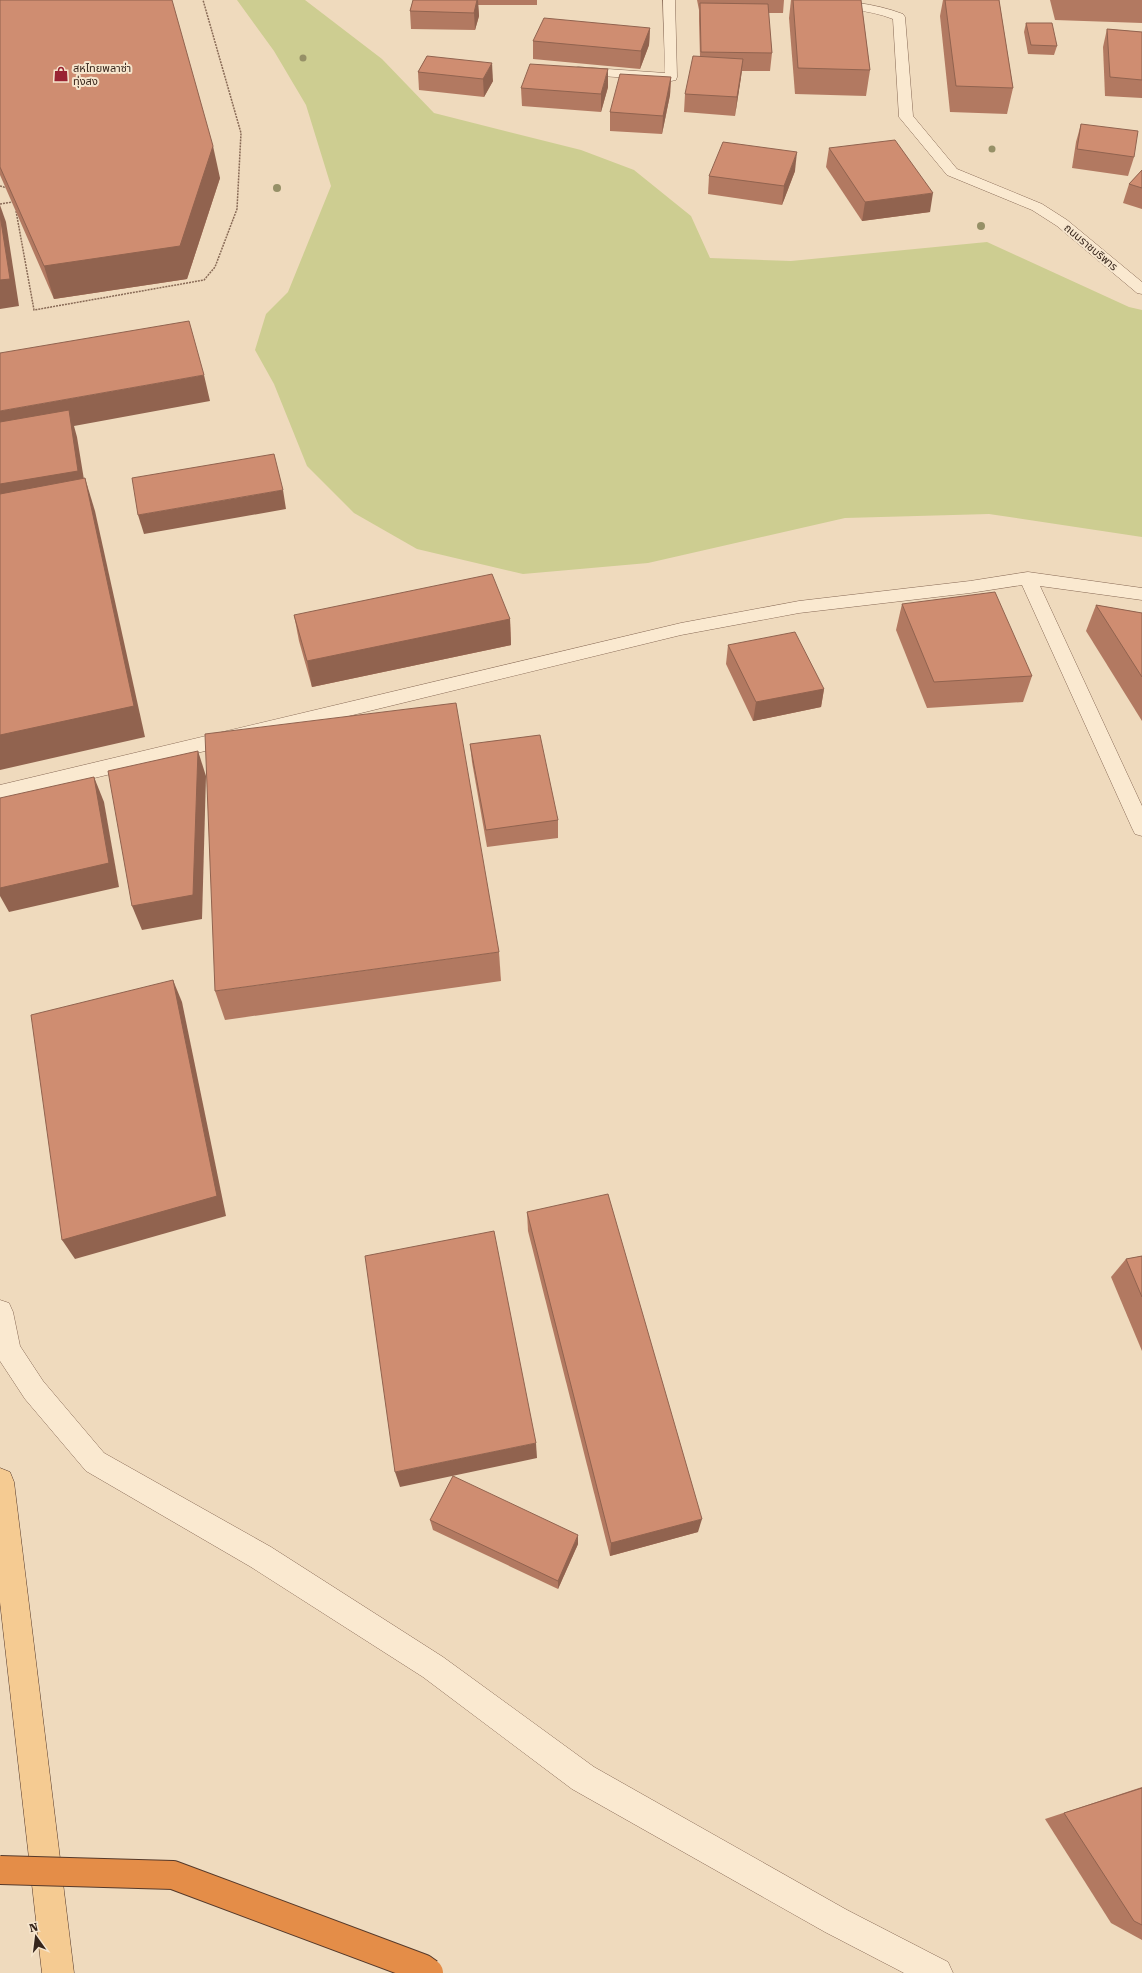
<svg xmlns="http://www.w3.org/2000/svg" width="1142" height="1973" font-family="'Roboto Serif','Noto Sans Thai',serif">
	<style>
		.green { fill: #cdcd91 }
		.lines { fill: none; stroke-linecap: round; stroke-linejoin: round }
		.minor-casing { stroke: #886a56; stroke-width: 1 }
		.major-casing { stroke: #55392a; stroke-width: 1 }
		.path { stroke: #886a56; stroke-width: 1.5; stroke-dasharray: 2 1; stroke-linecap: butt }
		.minor { fill: #fae9d0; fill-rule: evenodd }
		.major { fill: #f5cb92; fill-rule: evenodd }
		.highway-bridge-casing { stroke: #55392a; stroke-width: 30; stroke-linecap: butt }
		.highway-bridge { stroke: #e48d48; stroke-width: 28 }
		.tree { fill: #969067 }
		.wall { fill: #b27961 }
		.shaded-wall { fill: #91634f }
		.building { fill: #cf8d71; stroke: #91634f }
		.labels { text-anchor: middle; stroke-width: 4; stroke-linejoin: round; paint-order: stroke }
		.far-poi-label { font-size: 11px; fill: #36251b; stroke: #f6e5cd; text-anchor: start }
		.far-street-label { font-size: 11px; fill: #36251b; stroke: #f6e5cd }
	</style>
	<rect width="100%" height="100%" fill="#efdabd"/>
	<!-- green -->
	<polygon class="green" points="237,0 305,0 382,59 434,113 581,150 634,170 691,216 710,258 791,261 987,242 1129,307 1142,310 1142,537 989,514 845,518 648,563 523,574 417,549 354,513 307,466 274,384 255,350 266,314 288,292 331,186 306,105 274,51"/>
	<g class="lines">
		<!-- minor casing -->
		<g class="minor-casing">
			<g id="minor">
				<polygon points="663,0 675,0 677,77 676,80 671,81 574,74 572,71 574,68 578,67 665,73"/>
				<path d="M811,0C842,0 874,3 903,14L905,17L913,116L957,169L1042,204L1067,220L1142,282V294L1137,293L1057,226L1032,210L947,175L899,117L893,19C868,9 839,9 813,3Z"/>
				<polygon points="1028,572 1142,588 1142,600 1040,586 1142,806 1142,836 1135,834 1132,828 1022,585 970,593 799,613 681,635 0,801 0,785 681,623 799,601 970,581"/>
				<polygon points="0,1300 9,1303 13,1312 20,1346 43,1381 104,1453 271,1547 443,1657 594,1767 847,1910 948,1962 953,1973 904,1973 825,1932 572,1789 423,1677 251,1567 86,1471 25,1399 0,1361"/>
			</g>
		</g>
		<!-- major casing -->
		<g class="major-casing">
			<polygon id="major" points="0,1468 10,1472 14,1482 74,1973 42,1973 0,1602"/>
		</g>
		<!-- path -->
		<g class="path">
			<polyline points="0,186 7,188"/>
			<polyline points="0,204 13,202"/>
			<polyline points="16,211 34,310 204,280 215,267 237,209 241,133 203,0"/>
		</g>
		<!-- minor -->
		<use href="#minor" class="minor"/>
		<!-- major -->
		<use href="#major" class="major"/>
		<!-- highway-bridge casing -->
		<g class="highway-bridge-casing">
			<polyline id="highway-bridge" points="0,1870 173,1875 422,1968 429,1973"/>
		</g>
		<!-- highway-bridge -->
		<use href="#highway-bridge" class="highway-bridge"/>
	</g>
	<!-- trees -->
	<g class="tree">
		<circle cx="303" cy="58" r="3.5"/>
		<circle cx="992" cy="149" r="3.5"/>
		<circle cx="277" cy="188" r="4"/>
		<circle cx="981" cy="226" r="4"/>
	</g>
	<!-- wall -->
	<g class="wall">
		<polygon points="0,0 220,178 187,279 54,299 0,175"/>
		<polygon points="413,0 537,0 537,5 478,5 479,16 475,30 411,29 410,11"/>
		<polygon points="697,0 784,0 783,13 768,13 772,53 770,71 742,71 735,116 684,112 685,94 700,57 699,21 699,10"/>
		<polygon points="791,0 861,0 870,70 866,96 795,94 789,18"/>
		<polygon points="943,0 999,0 1013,88 1007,114 950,112 940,16"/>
		<polygon points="1050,0 1142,0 1142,23 1055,20"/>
		<polygon points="1026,23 1057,46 1054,55 1028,54 1024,32"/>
		<polygon points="650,28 649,45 640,69 533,59 533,41"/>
		<polygon points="1107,29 1142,32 1142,98 1105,96 1103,47"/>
		<polygon points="427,56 493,81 484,97 419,90 418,72"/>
		<polygon points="671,77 670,95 662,134 610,131 610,112"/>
		<polygon points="608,87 601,112 522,106 521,88"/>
		<polygon points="1081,124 1134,157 1128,176 1072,168 1076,142"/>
		<polygon points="829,148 930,212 862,221 826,167"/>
		<polygon points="1142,170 1142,209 1123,203 1129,184"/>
		<polygon points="795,171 782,205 708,194 709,176"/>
		<polygon points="902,604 1032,676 1023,702 927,708 896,630"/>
		<polygon points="1096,605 1142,613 1142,721 1086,631"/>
		<polygon points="294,615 510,619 511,645 312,687 299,641"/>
		<polygon points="728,645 824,689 821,707 753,721 726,664"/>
		<polygon points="470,744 558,820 558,838 487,847 472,762"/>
		<polygon points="499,952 501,981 225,1020 215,991"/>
		<polygon points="527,1212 698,1532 610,1556 528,1231"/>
		<polygon points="1142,1256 1142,1351 1111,1277 1126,1259"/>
		<polygon points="430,1520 578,1544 558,1589 433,1530"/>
		<polygon points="1142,1787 1142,1940 1111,1923 1045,1819"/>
	</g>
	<!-- shaded-wall -->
	<g class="shaded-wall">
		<polygon points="477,0 478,0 479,16 475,30 474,13"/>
		<polygon points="650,28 649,45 640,69 641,51"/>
		<polygon points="743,59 741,77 735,116 737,97"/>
		<polygon points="492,63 493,81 484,97 483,79"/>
		<polygon points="608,69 608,87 601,112 601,94"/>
		<polygon points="671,77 670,95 662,134 663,116"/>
		<polygon points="213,146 220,178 187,279 54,299 44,266"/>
		<polygon points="797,152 795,171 782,205 784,186"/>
		<polygon points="933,193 930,212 862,221 865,202"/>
		<polygon points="0,205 6,222 19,306 0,309"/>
		<polygon points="204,375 210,401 74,426 77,437 87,498 0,513 0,411"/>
		<polygon points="85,478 95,511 145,737 0,770 0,735"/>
		<polygon points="283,490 286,509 144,534 138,515"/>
		<polygon points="510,619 511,645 312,687 307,661"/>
		<polygon points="824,689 821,707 753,721 756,702"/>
		<polygon points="198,751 206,776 202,919 142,930 132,906"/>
		<polygon points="94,777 104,802 119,887 9,912 0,896 0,888"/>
		<polygon points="173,980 182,1002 226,1216 75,1259 62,1240"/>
		<polygon points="536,1443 537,1458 400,1487 395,1472"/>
		<polygon points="702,1519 698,1532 610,1556 611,1543"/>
		<polygon points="578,1535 578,1544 558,1589 558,1581"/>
	</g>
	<!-- building -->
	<g class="building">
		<polygon points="0,0 172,0 213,146 180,246 44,266 0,167"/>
		<polygon points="413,0 477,0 474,13 410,11"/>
		<polygon points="793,0 861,0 870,70 798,68"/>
		<polygon points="945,0 999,0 1013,88 956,86"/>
		<polygon points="700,3 768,4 772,53 701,52"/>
		<polygon points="544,18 650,28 641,51 533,41"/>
		<polygon points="1026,23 1052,23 1057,46 1031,45"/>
		<polygon points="1107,29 1142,32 1142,80 1110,77"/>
		<polygon points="427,56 492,63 483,79 418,72"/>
		<polygon points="693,56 743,59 737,97 685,94"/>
		<polygon points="530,64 608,69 601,94 521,88"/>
		<polygon points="620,74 671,77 663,116 610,112"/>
		<polygon points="1081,124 1138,131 1134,157 1077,149"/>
		<polygon points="895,140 933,193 865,202 829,148"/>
		<polygon points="723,142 797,152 784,186 709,176"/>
		<polygon points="1142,170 1142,188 1129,184"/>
		<polygon points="0,215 10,279 0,280"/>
		<polygon points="189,321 204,375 0,411 0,353"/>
		<polygon points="69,410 78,471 0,484 0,422"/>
		<polygon points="274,454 283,490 138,515 132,478"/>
		<polygon points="85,478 134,706 0,735 0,494"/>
		<polygon points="492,574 510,619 307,661 294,615"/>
		<polygon points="995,592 1032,676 934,682 902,604"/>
		<polygon points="1096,605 1142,613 1142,677"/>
		<polygon points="795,632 824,689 756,702 728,645"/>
		<polygon points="456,703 499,952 215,991 205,734"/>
		<polygon points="540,735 558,820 486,830 470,744"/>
		<polygon points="198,751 193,895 132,906 108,771"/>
		<polygon points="94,777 109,863 0,888 0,798"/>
		<polygon points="173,980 217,1196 62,1240 31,1015"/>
		<polygon points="608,1194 702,1519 611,1543 527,1212"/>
		<polygon points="494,1231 536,1443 395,1472 365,1256"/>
		<polygon points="1142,1256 1142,1297 1126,1259"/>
		<polygon points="453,1476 578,1535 558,1581 430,1520"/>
		<polygon points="1142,1788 1142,1925 1134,1921 1064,1813"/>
	</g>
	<!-- icons -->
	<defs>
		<g id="shop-bare" transform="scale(1.2)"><path d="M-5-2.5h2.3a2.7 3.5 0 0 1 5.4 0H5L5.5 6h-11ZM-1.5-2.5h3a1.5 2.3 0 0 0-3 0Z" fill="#992332" stroke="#f6e5cd" stroke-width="2.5" paint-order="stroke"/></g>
	</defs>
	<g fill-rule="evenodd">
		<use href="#shop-bare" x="61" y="74"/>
	</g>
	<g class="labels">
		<!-- far-poi labels -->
		<g class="far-poi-label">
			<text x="73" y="72">สหไทยพลาซ่า<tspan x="73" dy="13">ทุ่งสง</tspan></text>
		</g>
		<!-- far-street labels -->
		<g class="far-street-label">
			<text transform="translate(1091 247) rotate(40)" y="4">ถนนราชบริพาร</text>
		</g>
	</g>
	<!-- north arrow -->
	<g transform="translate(36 1937) rotate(346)" stroke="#f6e5cd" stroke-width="3" paint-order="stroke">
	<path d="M0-3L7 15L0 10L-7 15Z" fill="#36251b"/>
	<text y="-6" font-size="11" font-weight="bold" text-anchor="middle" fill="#36251b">N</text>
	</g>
</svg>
